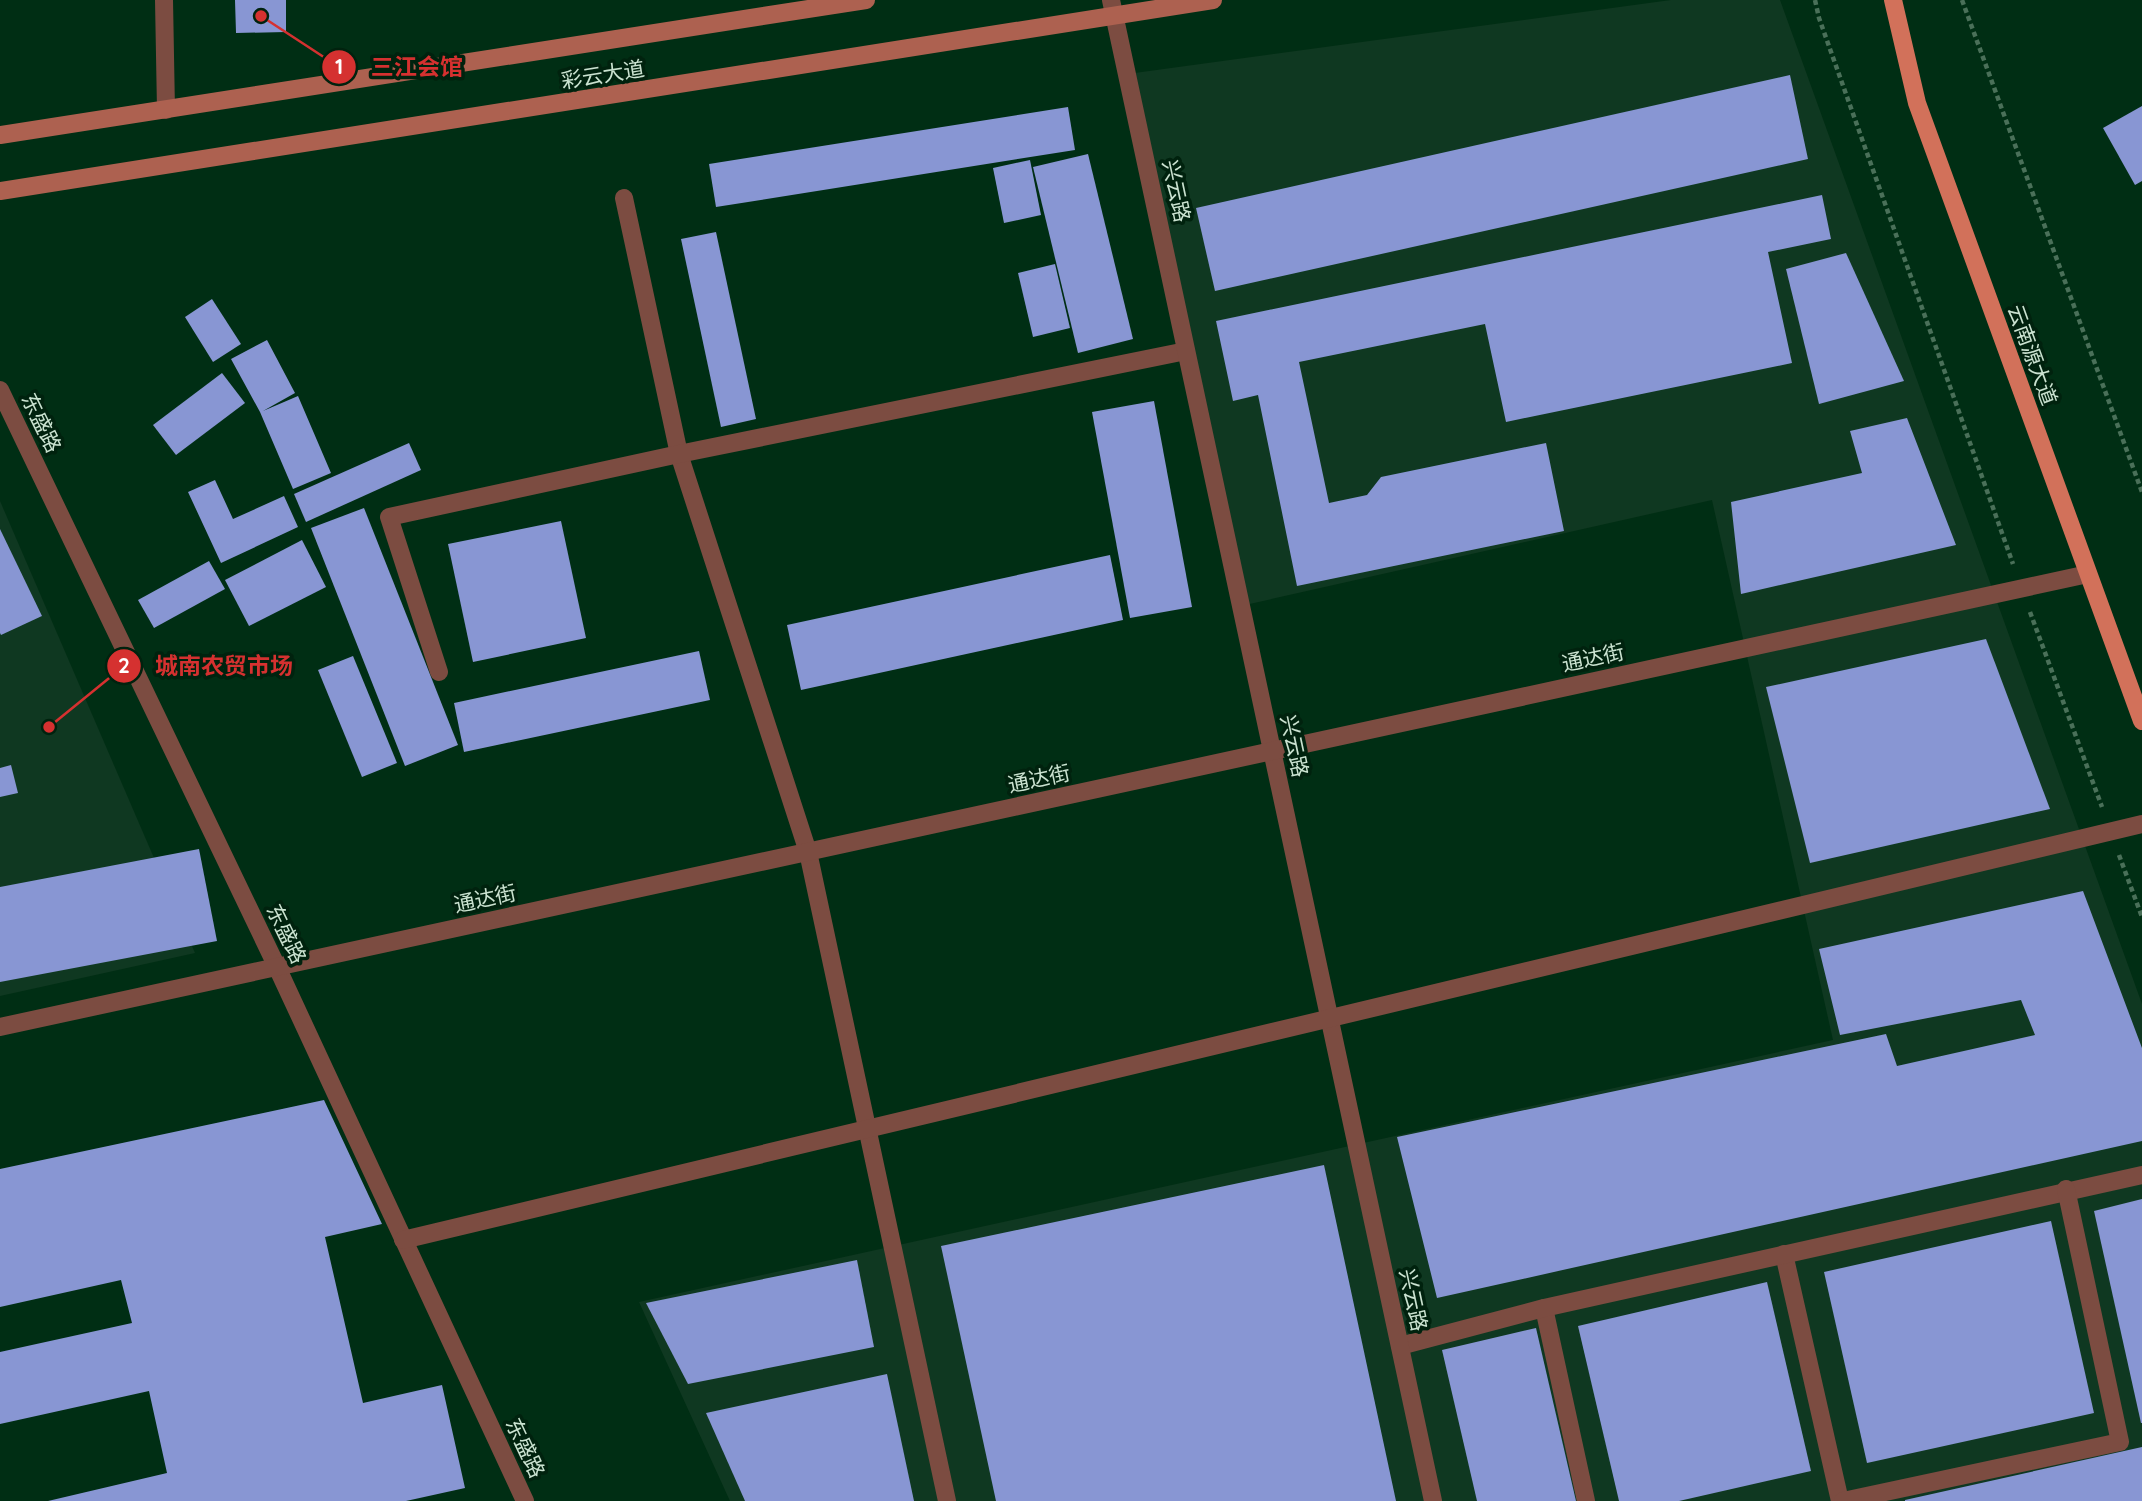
<svg xmlns="http://www.w3.org/2000/svg" width="2142" height="1501" font-family="Quicksand,'Noto Sans SC',sans-serif">
	<style>
		.built { fill: #0f3821 }
		.building { fill: #8896d3 }
		.lines { fill: none; stroke-linecap: round; stroke-linejoin: round }
		.path { stroke: #4a7059; stroke-width: 4.5; stroke-dasharray: 5 3.5; stroke-linecap: butt }
		.lane { stroke: #7c4c41; stroke-width: 18 }
		.street { stroke: #7c4c41; stroke-width: 18 }
		.secondary { stroke: #ad6150; stroke-width: 18 }
		.primary { stroke: #d2715a; stroke-width: 18 }
		.labels { text-anchor: middle; stroke-width: 7; stroke-linejoin: round; paint-order: stroke }
		.street-label { font-size: 21px; fill: #cbe3d1; stroke: #00220e }
		.leader { fill: none; stroke: #d53130; stroke-width: 2.5 }
		.callout-dot { fill: #d53130; stroke: #00220e; stroke-width: 2.5 }
		.mark-label { font-size: 21px; text-anchor: middle; font-weight: bold; fill: #fff }
		.callout-label { font-size: 23px; text-anchor: middle; font-weight: bold; fill: #d53130; stroke: #00220e; stroke-width: 7; stroke-linejoin: round; paint-order: stroke }
	</style>
	<rect width="100%" height="100%" fill="#002e14"/>
	<!-- built -->
	<g class="built">
		<polygon points="1671,0 1780,0 2142,1004 2142,1501 730,1501 639,1302 1833,1040 1712,500 1236,607 1120,75"/>
		<polygon points="0,501 195,953 0,996"/>
	</g>
	<!-- building -->
	<g class="building">
		<polygon points="235,0 286,0 286,32 236,33"/>
		<polygon points="1790,75 1808,159 1215,291 1196,208"/>
		<polygon points="2142,106 2142,181 2135,185 2103,128"/>
		<polygon points="1068,107 1075,150 716,207 709,164"/>
		<polygon points="1088,154 1133,339 1078,353 1033,167"/>
		<polygon points="1030,160 1041,215 1004,223 993,168"/>
		<polygon points="1822,195 1831,239 1768,252 1792,363 1506,422 1485,324 1299,362 1329,503 1367,495 1381,477 1546,443 1564,531 1297,586 1258,395 1233,401 1216,321"/>
		<polygon points="716,232 756,419 721,427 681,239"/>
		<polygon points="1846,253 1904,381 1819,404 1786,269"/>
		<polygon points="1055,264 1070,328 1033,337 1018,273"/>
		<polygon points="212,299 241,344 213,362 185,317"/>
		<polygon points="267,340 295,393 263,411 298,396 331,473 293,489 260,412 231,359"/>
		<polygon points="222,373 245,403 176,455 153,425"/>
		<polygon points="1154,401 1192,607 1130,618 1092,412"/>
		<polygon points="1907,418 1956,545 1741,594 1731,502 1862,473 1850,431"/>
		<polygon points="409,443 421,470 306,522 294,494"/>
		<polygon points="215,480 233,519 284,496 298,527 221,563 188,492"/>
		<polygon points="364,508 458,745 405,766 311,528"/>
		<polygon points="561,521 586,638 473,662 448,544"/>
		<polygon points="0,529 42,616 1,635 0,633"/>
		<polygon points="302,540 326,587 249,626 225,580"/>
		<polygon points="1110,555 1123,620 801,690 787,625"/>
		<polygon points="209,561 225,589 154,628 138,600"/>
		<polygon points="1986,639 2050,809 1810,863 1766,687"/>
		<polygon points="699,651 710,700 464,752 454,703"/>
		<polygon points="353,656 397,763 362,777 318,670"/>
		<polygon points="11,765 18,793 0,797 0,768"/>
		<polygon points="199,849 217,941 0,982 0,887"/>
		<polygon points="2083,891 2142,1048 2142,1141 1437,1298 1397,1137 1886,1034 1897,1066 2035,1035 2021,1000 1840,1035 1819,949"/>
		<polygon points="324,1100 382,1224 325,1237 363,1403 442,1385 465,1488 406,1501 48,1501 167,1473 149,1391 0,1424 0,1352 132,1323 121,1280 0,1307 0,1169"/>
		<polygon points="1324,1165 1396,1501 996,1501 941,1246"/>
		<polygon points="2142,1199 2142,1423 2141,1423 2094,1211"/>
		<polygon points="2051,1221 2094,1413 1867,1463 1824,1272"/>
		<polygon points="857,1260 874,1347 688,1384 646,1303"/>
		<polygon points="1767,1282 1811,1471 1679,1501 1619,1501 1578,1326"/>
		<polygon points="1536,1328 1576,1501 1477,1501 1442,1350"/>
		<polygon points="887,1374 914,1501 745,1501 706,1413"/>
		<polygon points="2142,1447 2142,1501 1905,1501 1905,1500"/>
	</g>
	<g class="lines">
		<!-- path -->
		<g class="path">
			<polyline points="1815,0 1819,18 2013,564"/>
			<polyline points="1962,0 2142,492"/>
			<polyline points="2030,612 2102,807"/>
			<polyline points="2119,855 2142,917"/>
		</g>
		<!-- lane -->
		<g class="lane">
			<polyline points="624,198 679,454 808,852"/>
			<polyline points="439,672 389,517 679,454 1186,351"/>
			<polyline points="1784,1254 1840,1501"/>
			<polyline points="1544,1308 1586,1501"/>
			<polyline points="1400,1346 1544,1308 2142,1175"/>
			<polyline points="1843,1501 2120,1442 2066,1189"/>
		</g>
		<!-- street -->
		<g class="street">
			<polyline points="164,0 166,110"/>
			<polyline points="1111,0 1433,1501"/>
			<polyline points="0,390 277,967 525,1501"/>
			<polyline points="808,852 947,1501"/>
			<polyline points="0,1027 2088,574"/>
			<polyline points="403,1240 2142,824"/>
		</g>
		<!-- secondary -->
		<g class="secondary">
			<polyline points="0,135 866,0"/>
			<polyline points="0,191 1213,0"/>
		</g>
		<!-- primary -->
		<polyline class="primary" points="1893,0 1917,103 2142,721"/>
	</g>
	<g class="labels">
		<!-- street labels -->
		<g class="street-label">
			<text transform="translate(603 75) rotate(-9)" y="7">彩云大道</text>
			<text transform="translate(1176 191) rotate(78)" y="7">兴云路</text>
			<text transform="translate(2032 355) rotate(70)" y="7">云南源大道</text>
			<text transform="translate(41 423) rotate(64)" y="7">东盛路</text>
			<text transform="translate(1593 658) rotate(-12)" y="7">通达街</text>
			<text transform="translate(1294 746) rotate(78)" y="7">兴云路</text>
			<text transform="translate(1039 779) rotate(-12)" y="7">通达街</text>
			<text transform="translate(485 899) rotate(-12)" y="7">通达街</text>
			<text transform="translate(286 934) rotate(64)" y="7">东盛路</text>
			<text transform="translate(1413 1300) rotate(78)" y="7">兴云路</text>
			<text transform="translate(525 1448) rotate(65)" y="7">东盛路</text>
		</g>
	</g>
	<!-- callouts -->
	<path class="leader" d="M261 16L339 67M49 727L124 666"/>
	<g class="callout-dot">
		<circle cx="261" cy="16" r="7"/>
		<circle cx="49" cy="727" r="7"/>
		<circle cx="339" cy="67" r="18"/>
		<circle cx="124" cy="666" r="18"/>
	</g>
	<g class="mark-label">
		<text x="339" y="74">1</text>
		<text x="124" y="673">2</text>
	</g>
	<g class="callout-label">
		<text x="417" y="75">三江会馆</text>
		<text x="224" y="674">城南农贸市场</text>
	</g>
</svg>
